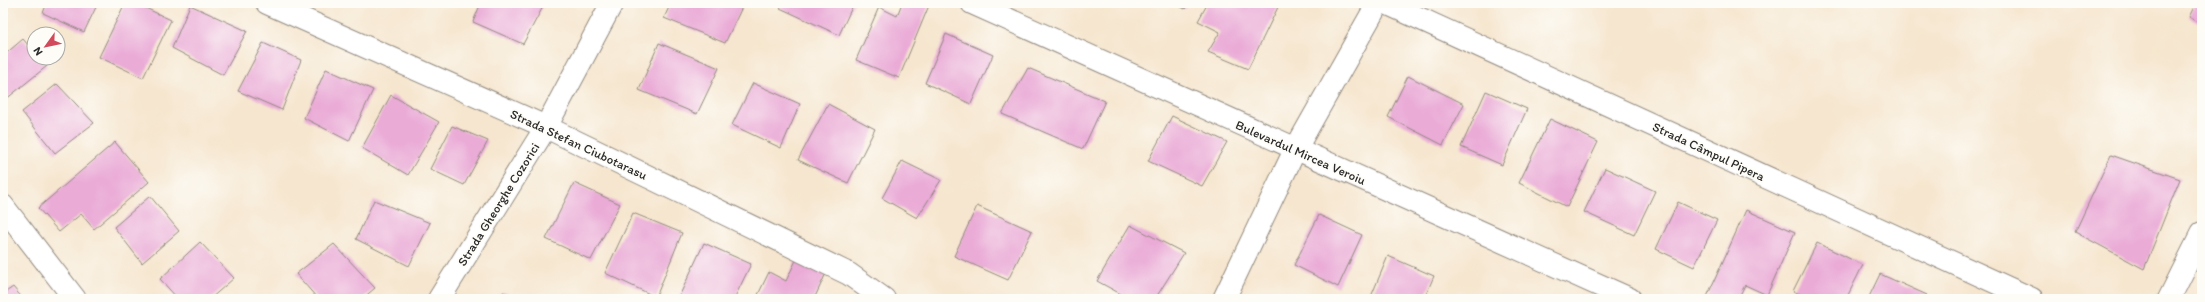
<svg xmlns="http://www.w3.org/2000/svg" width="2205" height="302" font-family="Itim,sans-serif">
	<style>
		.building { fill: #eaabd7 }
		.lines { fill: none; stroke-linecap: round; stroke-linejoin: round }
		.minor-casing { stroke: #90887d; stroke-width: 24 }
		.minor { stroke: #fff; stroke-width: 22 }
		.labels { text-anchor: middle; stroke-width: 3.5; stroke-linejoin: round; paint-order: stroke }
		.street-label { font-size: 13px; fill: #2b2b2b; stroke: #fdfcf7 }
	</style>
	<rect width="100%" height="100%" fill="#fdfcf7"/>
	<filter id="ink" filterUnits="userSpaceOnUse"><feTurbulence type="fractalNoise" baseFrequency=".025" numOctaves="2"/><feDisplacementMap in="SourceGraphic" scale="8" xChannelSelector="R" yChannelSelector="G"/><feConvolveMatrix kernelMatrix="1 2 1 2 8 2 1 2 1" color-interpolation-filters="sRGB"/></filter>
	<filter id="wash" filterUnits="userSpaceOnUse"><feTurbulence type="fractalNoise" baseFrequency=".012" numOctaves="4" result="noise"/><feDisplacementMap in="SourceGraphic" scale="16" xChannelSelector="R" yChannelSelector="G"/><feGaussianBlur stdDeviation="0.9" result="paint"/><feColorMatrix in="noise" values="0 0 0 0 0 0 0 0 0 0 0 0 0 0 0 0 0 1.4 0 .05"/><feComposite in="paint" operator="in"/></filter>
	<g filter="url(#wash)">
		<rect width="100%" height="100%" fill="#f6e6cf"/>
		<g id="blocks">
			<!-- building -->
			<g class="building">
				<polygon points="47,3 98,3 84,32 43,13"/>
				<polygon points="125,3 135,3 171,20 143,78 99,57"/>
				<polygon points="481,3 545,3 523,44 473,22"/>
				<polygon points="671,3 744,3 725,43 664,18"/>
				<polygon points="783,3 854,3 839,35 780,8"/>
				<polygon points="902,3 930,3 899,78 856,60 879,7 897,16"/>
				<polygon points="1173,3 1188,3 1185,9"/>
				<polygon points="1208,3 1280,3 1248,69 1208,52 1220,32 1198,21"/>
				<polygon points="2196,3 2202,3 2202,24 2189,17"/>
				<polygon points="190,5 247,31 223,75 172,48"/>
				<polygon points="946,34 993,55 971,104 925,83"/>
				<polygon points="23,39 34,52 34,58 40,58 47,66 5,100 3,97 3,56"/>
				<polygon points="263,43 301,60 282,110 238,91"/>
				<polygon points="659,43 719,68 697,114 639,90"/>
				<polygon points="1028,68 1105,101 1083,149 1002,114"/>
				<polygon points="326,69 373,90 349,141 304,118"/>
				<polygon points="1408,76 1464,104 1443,145 1388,117"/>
				<polygon points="753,83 800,104 781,148 732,125"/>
				<polygon points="57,84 94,123 55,153 22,112"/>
				<polygon points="1486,91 1527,109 1502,165 1461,147"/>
				<polygon points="391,95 439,122 408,175 362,148"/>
				<polygon points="828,104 875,129 848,183 798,160"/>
				<polygon points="1172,116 1227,142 1202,186 1148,161"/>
				<polygon points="1550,119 1598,142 1567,207 1519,183"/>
				<polygon points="452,126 488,141 464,185 430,169"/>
				<polygon points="115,142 149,182 94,229 81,214 59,232 38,208"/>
				<polygon points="2111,155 2180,179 2144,269 2075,232"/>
				<polygon points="902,161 941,180 917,218 882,198"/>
				<polygon points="1605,168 1655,191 1634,235 1584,212"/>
				<polygon points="574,183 620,204 591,260 546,239"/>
				<polygon points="150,196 179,231 142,263 114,227"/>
				<polygon points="374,200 430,223 409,266 356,239"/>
				<polygon points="1678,202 1717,220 1694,267 1656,249"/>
				<polygon points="977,206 1032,231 1008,280 954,256"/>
				<polygon points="1746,210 1795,232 1767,295 1745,285 1738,299 1706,299"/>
				<polygon points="633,213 682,233 656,297 605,273"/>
				<polygon points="1319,215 1362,235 1338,287 1294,265"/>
				<polygon points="1130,225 1184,253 1155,299 1130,299 1097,281"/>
				<polygon points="200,242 234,278 210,299 178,299 160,279"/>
				<polygon points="704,243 751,264 734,299 678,299"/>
				<polygon points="1817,243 1863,265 1846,299 1810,299 1793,291"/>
				<polygon points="334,244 375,288 362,299 318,299 296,274"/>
				<polygon points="798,256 827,271 814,299 756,299 769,272 786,281"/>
				<polygon points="1388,256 1434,276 1424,299 1370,299"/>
				<polygon points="1880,274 1927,295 1925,299 1868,299"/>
				<polygon points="13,287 23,299 3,299 3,294"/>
				<polygon points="503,292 520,299 500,299"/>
			</g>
		</g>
	</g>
	<g filter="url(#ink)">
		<use href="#blocks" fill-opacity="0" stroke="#90887d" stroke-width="1"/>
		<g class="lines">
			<!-- minor casing -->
			<g class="minor-casing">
				<g id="minor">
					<polyline points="267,3 546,127 849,274 884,299"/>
					<polyline points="972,3 1630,299"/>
					<polyline points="1386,3 2032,299"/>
					<polyline points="3,206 75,299"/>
					<polyline points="439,299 546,127 612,3"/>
					<polyline points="1224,299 1295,150 1378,3"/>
					<polyline points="2169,299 2202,233"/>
				</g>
			</g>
			<!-- minor -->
			<use href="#minor" class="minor"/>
		</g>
	</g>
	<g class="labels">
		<!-- street labels -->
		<g class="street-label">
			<text transform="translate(579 144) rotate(25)" y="5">Strada Stefan Ciubotarasu</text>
			<text transform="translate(1709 151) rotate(25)" y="5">Strada Câmpul Pipera</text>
			<text transform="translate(1301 152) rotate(24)" y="5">Bulevardul Mircea Veroiu</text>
			<text transform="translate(498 204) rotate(-58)" y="5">Strada Gheorghe Cozorici</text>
		</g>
	</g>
	<!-- margin -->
	<rect width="2205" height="302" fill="none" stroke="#fdfcf7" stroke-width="16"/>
	<!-- north arrow -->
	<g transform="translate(46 46) rotate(237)"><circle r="19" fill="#fdfcf7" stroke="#a9a8a5"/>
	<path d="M0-3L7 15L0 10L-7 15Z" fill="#d1495b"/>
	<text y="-6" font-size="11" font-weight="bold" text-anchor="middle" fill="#2b2b2b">N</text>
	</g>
</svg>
